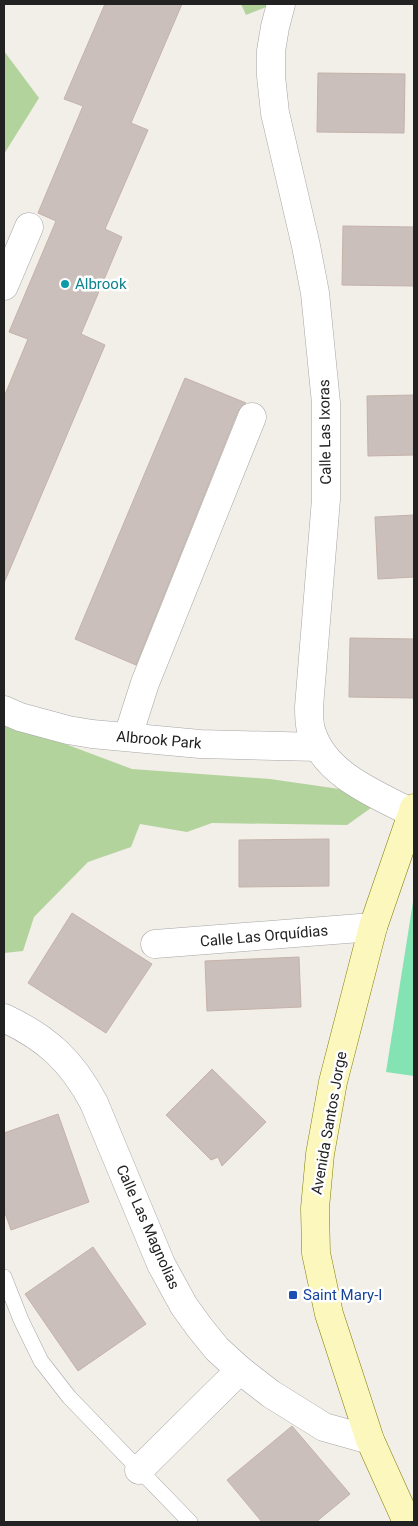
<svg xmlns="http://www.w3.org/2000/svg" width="418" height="1526" font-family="Roboto,sans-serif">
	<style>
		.forest { fill: #b3d39c }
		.pitch { fill: #84e3b3 }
		.building { fill: #cabfbb; stroke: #c5b2aa }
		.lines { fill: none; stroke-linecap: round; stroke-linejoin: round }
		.service-casing { stroke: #a6a6a6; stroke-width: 16 }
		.minor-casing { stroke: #a6a6a6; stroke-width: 29 }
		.secondary-casing { stroke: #807e01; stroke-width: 29 }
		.service { stroke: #fff; stroke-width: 15 }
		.minor { stroke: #fff; stroke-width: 28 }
		.secondary { stroke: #fcf7bc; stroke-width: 28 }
		.culture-dot { fill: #0f9aa8; stroke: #fff; stroke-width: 2 }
		.transit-dot { fill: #1a4fb4; stroke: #fff; stroke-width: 2 }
		.labels { text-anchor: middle; stroke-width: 5; stroke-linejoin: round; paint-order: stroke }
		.culture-label { font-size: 15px; fill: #0d838f; stroke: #fff; text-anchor: start }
		.street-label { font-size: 15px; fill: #222; stroke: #fff }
		.transit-label { font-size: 15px; fill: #164399; stroke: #fff; text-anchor: start }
	</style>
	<rect width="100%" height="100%" fill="#f2eee8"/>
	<!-- forest -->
	<g class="forest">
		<polygon points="241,4 270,4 269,6 246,15"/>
		<polygon points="4,51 39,98 4,154"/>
		<polygon points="4,721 132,769 270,779 388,796 347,825 212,823 187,832 140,824 131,847 88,862 34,917 23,951 4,953"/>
	</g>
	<!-- pitch -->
	<polygon class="pitch" points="413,902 414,902 414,1076 386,1072"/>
	<!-- building -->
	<g class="building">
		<polygon points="105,4 182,4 131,123 148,130 105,229 122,237 81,334 105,345 4,583 4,397 28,339 9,332 56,221 38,213 83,106 64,99"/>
		<polygon points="318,73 405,74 404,133 317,132"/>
		<polygon points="343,226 414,227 414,286 342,285"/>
		<polygon points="185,378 246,403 238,411 136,665 75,639"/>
		<polygon points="414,395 414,455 368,456 367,396"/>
		<polygon points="414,515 414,577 378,579 375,517"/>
		<polygon points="350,638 414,639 414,698 349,697"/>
		<polygon points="329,839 329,886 239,887 239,840"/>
		<polygon points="72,913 152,964 106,1033 28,983"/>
		<polygon points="299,957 301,1007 207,1011 205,961"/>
		<polygon points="212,1069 266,1122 222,1166 218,1157 211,1160 166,1115"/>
		<polygon points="58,1114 89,1202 11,1230 4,1210 4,1133"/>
		<polygon points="93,1247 146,1324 78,1371 25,1294"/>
		<polygon points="292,1426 350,1494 316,1522 262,1522 227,1480"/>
	</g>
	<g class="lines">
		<!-- service casing -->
		<g class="service-casing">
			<polyline id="service" points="4,1277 21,1320 41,1361 69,1397 190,1522"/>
		</g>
		<!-- minor casing -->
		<g class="minor-casing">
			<g id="minor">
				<path d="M281,4L275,27L271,51V76L275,113L306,246L315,293L326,403V499L309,707C309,714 309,723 311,730C324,775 376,794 414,814"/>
				<polyline points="4,286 29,227"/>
				<polyline points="4,710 20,717 68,730 92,734 200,744 318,747"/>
				<polyline points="128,736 145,683 252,417"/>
				<polyline points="155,944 373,927"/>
				<path d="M4,1018C47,1038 72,1061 94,1103L161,1264L184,1306L200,1328L217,1349L240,1370L271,1394L324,1427L370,1440"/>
				<polyline points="139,1470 240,1370"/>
			</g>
		</g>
		<!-- secondary casing -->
		<g class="secondary-casing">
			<polyline id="secondary" points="407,1522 370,1440 329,1314 316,1253 315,1208 320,1154 333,1082 373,927 414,808"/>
		</g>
		<!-- service -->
		<use href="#service" class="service"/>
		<!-- minor -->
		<use href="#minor" class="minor"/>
		<!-- secondary -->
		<use href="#secondary" class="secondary"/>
	</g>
	<!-- markers -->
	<circle class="culture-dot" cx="65" cy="284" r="5"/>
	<rect class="transit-dot" x="288" y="1290" width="10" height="10" rx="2.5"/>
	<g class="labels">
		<!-- culture labels -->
		<g class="culture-label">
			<text x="75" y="289">Albrook</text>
		</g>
		<!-- street labels -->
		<g class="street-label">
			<text transform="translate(325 432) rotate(-91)" y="5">Calle Las Ixoras</text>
			<text transform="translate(159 740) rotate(5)" y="5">Albrook Park</text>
			<text transform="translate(264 936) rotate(-5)" y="5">Calle Las Orquídias</text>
			<text transform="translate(329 1123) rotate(-80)" y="5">Avenida Santos Jorge</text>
			<text transform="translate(148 1227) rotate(66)" y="5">Calle Las Magnolias</text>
		</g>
		<!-- transit labels -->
		<g class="transit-label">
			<text x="303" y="1300">Saint Mary-I</text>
		</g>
	</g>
	<!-- border -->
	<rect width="418" height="1526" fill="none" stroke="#222222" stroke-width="10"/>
</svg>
